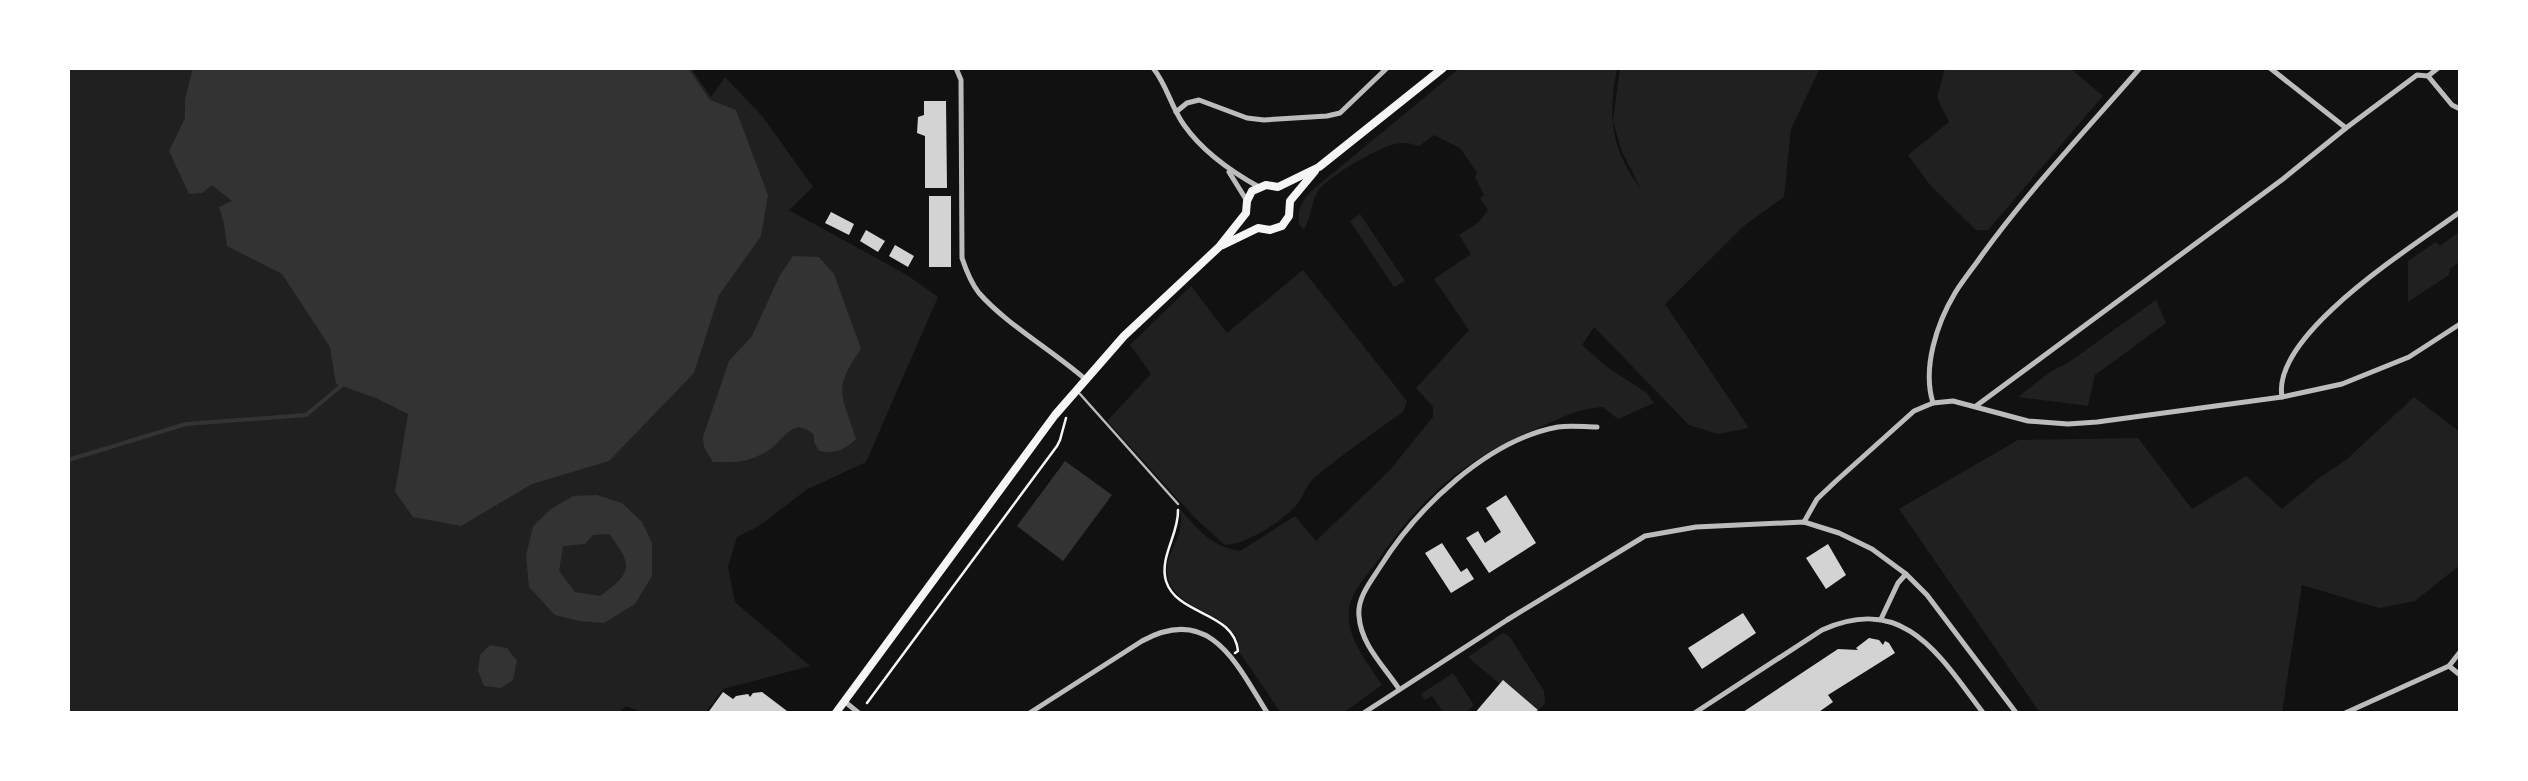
<svg xmlns="http://www.w3.org/2000/svg" width="2528" height="781" font-family="Poppins,sans-serif">
	<style>
		.green { fill: #202020 }
		.water { fill: #333; fill-rule: evenodd }
		.lines { fill: none; stroke-linecap: round; stroke-linejoin: round }
		.stream { stroke: #333; stroke-width: 4 }
		.building { fill: #d3d3d3 }
		.path { stroke: #f5f5f5; stroke-width: 2.5 }
		.service { stroke: #bcbcbc; stroke-width: 2.5 }
		.minor { stroke: #bcbcbc; stroke-width: 5 }
		.secondary { stroke: #f5f5f5; stroke-width: 8 }
	</style>
	<rect width="100%" height="100%" fill="#111"/>
	<!-- green -->
	<g class="green">
		<polygon points="68,68 691,68 711,97 725,77 763,117 813,187 789,210 907,275 938,297 866,462 806,490 759,526 737,537 728,567 735,602 810,666 723,689 705,713 645,713 626,706 617,714 68,713"/>
		<path d="M1460,68H1617C1608,117 1610,147 1641,189L1622,152L1613,121L1620,68H1820L1791,129L1784,197L1745,225L1665,304L1749,428L1718,434L1689,425L1594,327L1582,345L1607,367L1647,393L1654,403L1618,419L1603,407C1582,408 1564,416 1545,425C1466,458 1424,493 1376,563C1366,576 1351,593 1349,609C1345,637 1368,663 1382,685L1343,713H1281L1240,653C1239,613 1186,615 1170,584C1159,563 1179,544 1181,524C1182,519 1180,513 1179,508C1199,530 1210,546 1240,551L1295,516L1316,541L1389,471L1433,417V407L1416,388L1469,330L1434,279L1471,254L1459,235L1479,222L1488,210L1480,198L1484,195L1475,177L1477,173L1460,148L1434,135L1419,146C1410,143 1403,142 1395,144C1378,148 1327,177 1318,191C1311,202 1311,218 1304,229L1299,225C1297,206 1303,199 1316,187Z"/>
		<polygon points="1945,68 2070,68 2103,96 1988,230 1976,230 1930,185 1908,155 1949,122 1937,98"/>
		<polygon points="1360,214 1405,281 1394,287 1350,221"/>
		<polygon points="2460,231 2460,261 2450,269 2449,275 2408,302 2408,261 2436,242 2440,246"/>
		<path d="M1303,270L1407,401L1403,412C1373,433 1343,454 1315,477C1307,484 1304,494 1298,503C1286,519 1246,545 1225,545L1196,519L1107,421L1151,374L1130,345L1191,286L1227,333Z"/>
		<polygon points="2156,300 2166,323 2095,375 2088,406 2018,397 2050,372 2069,362"/>
		<polygon points="2414,397 2460,432 2460,565 2415,601 2379,608 2302,585 2282,712 2279,713 2040,713 1899,509 2018,440 2138,438 2192,509 2246,476 2282,509 2319,478 2346,460"/>
		<polygon points="1503,633 1510,637 1544,691 1545,704 1538,710 1504,681 1500,684 1468,657"/>
		<polygon points="1453,673 1474,705 1466,713 1444,713 1432,696 1425,700 1421,694"/>
	</g>
	<!-- water -->
	<g class="water">
		<polygon points="193,68 688,68 710,100 736,110 768,195 761,236 719,295 694,373 609,461 532,484 461,526 413,517 395,492 408,414 376,398 336,384 330,347 282,274 227,246 224,224 219,207 232,201 212,185 202,193 189,194 169,151 185,118 185,99"/>
		<path d="M793,256L819,257L834,274L861,349C832,390 842,394 856,439C845,450 834,454 819,451L814,442V435C796,418 787,434 774,446C769,451 760,455 753,458C740,463 727,462 713,462L704,447L703,437L729,361L752,336L780,275Z"/>
		<polygon points="1065,461 1112,495 1063,561 1017,526"/>
		<path d="M597,495L622,503L642,522L652,543V576L635,604L604,623L579,621L555,615L529,587L526,556L533,526L551,509L573,496ZM609,534C634,566 632,573 600,596L575,592L559,571L563,546L585,544L593,535Z"/>
		<polygon points="490,645 507,648 517,661 513,680 501,688 484,686 478,671 480,655"/>
	</g>
	<g class="lines">
		<!-- stream -->
		<polyline class="stream" points="68,460 186,424 306,415 341,386"/>
	</g>
	<!-- building -->
	<g class="building">
		<polygon points="924,101 946,101 947,188 925,188 925,136 917,133 918,117 924,115"/>
		<rect x="929" y="196" width="22" height="71"/>
		<polygon points="831,212 854,224 849,235 825,223"/>
		<polygon points="866,230 885,241 878,252 860,241"/>
		<polygon points="895,245 914,256 908,267 889,256"/>
		<polygon points="1506,495 1536,543 1489,573 1466,538 1478,531 1485,543 1501,532 1486,508"/>
		<polygon points="1442,543 1461,572 1467,568 1474,579 1451,593 1425,553"/>
		<polygon points="1828,544 1846,575 1826,589 1806,558"/>
		<polygon points="1743,613 1756,633 1702,669 1688,648"/>
		<polygon points="1869,638 1879,640 1883,645 1885,641 1889,643 1895,653 1828,695 1833,702 1816,714 1740,714 1838,649 1858,650 1856,648"/>
		<polygon points="1503,680 1538,710 1532,714 1474,714"/>
		<polygon points="723,692 733,699 736,696 748,694 750,697 753,693 762,692 791,714 707,714"/>
	</g>
	<g class="lines">
		<!-- path -->
		<g class="path">
			<path d="M1178,510C1179,534 1159,557 1166,581C1177,616 1234,611 1238,651L1235,653"/>
			<polyline points="867,703 1057,446 1060,440 1066,418"/>
		</g>
		<!-- service -->
		<polyline class="service" points="1080,394 1178,504"/>
		<!-- minor -->
		<g class="minor">
			<path d="M956,68L961,80L962,258C966,270 971,283 979,293C1006,324 1053,351 1085,379"/>
			<path d="M1153,68C1167,85 1171,107 1184,125C1203,152 1230,171 1259,187"/>
			<polyline points="2270,68 2346,128"/>
			<polyline points="2428,76 2452,105 2460,109"/>
			<polyline points="1176,112 1187,103 1199,100 1247,118 1264,120 1327,116 1340,113 1387,68"/>
			<polyline points="1229,172 1247,201"/>
			<path d="M2282,397C2271,334 2414,246 2460,212"/>
			<path d="M1933,403C1922,368 1937,323 1955,293C1963,280 1973,268 1982,255C2030,189 2086,130 2140,68"/>
			<polyline points="1976,406 2283,179 2346,128 2417,75 2428,76 2438,68"/>
			<polyline points="1804,522 1817,499 1836,481 1914,411 1933,403 1953,401 2028,421 2068,424 2097,422 2282,397 2342,384 2409,357 2460,324"/>
			<polyline points="1881,619 1898,583 1906,574"/>
			<polyline points="2449,666 2460,675"/>
			<path d="M1399,689C1384,666 1361,645 1359,616C1357,598 1371,581 1380,567C1417,508 1487,440 1558,427C1571,425 1585,427 1597,427"/>
			<polyline points="844,701 860,714"/>
			<path d="M1028,714L1142,641C1211,603 1237,665 1268,714"/>
			<polyline points="1362,714 1507,620 1645,536 1696,527 1804,522 1839,533 1872,549 1906,574 1927,595 2017,714"/>
			<path d="M1693,714L1822,630C1905,593 1939,655 1984,714"/>
			<polyline points="2343,714 2449,666 2460,652"/>
		</g>
		<!-- secondary -->
		<g class="secondary">
			<polyline points="1223,245 1258,228 1270,230 1282,226 1289,216 1290,201 1315,171"/>
			<polyline points="835,714 1055,415 1124,336 1219,247 1246,213 1247,201 1252,191 1266,185 1278,187 1319,167 1443,68"/>
		</g>
	</g>
	<!-- border -->
	<rect width="2528" height="781" fill="none" stroke="#ffffff" stroke-width="140"/>
</svg>
